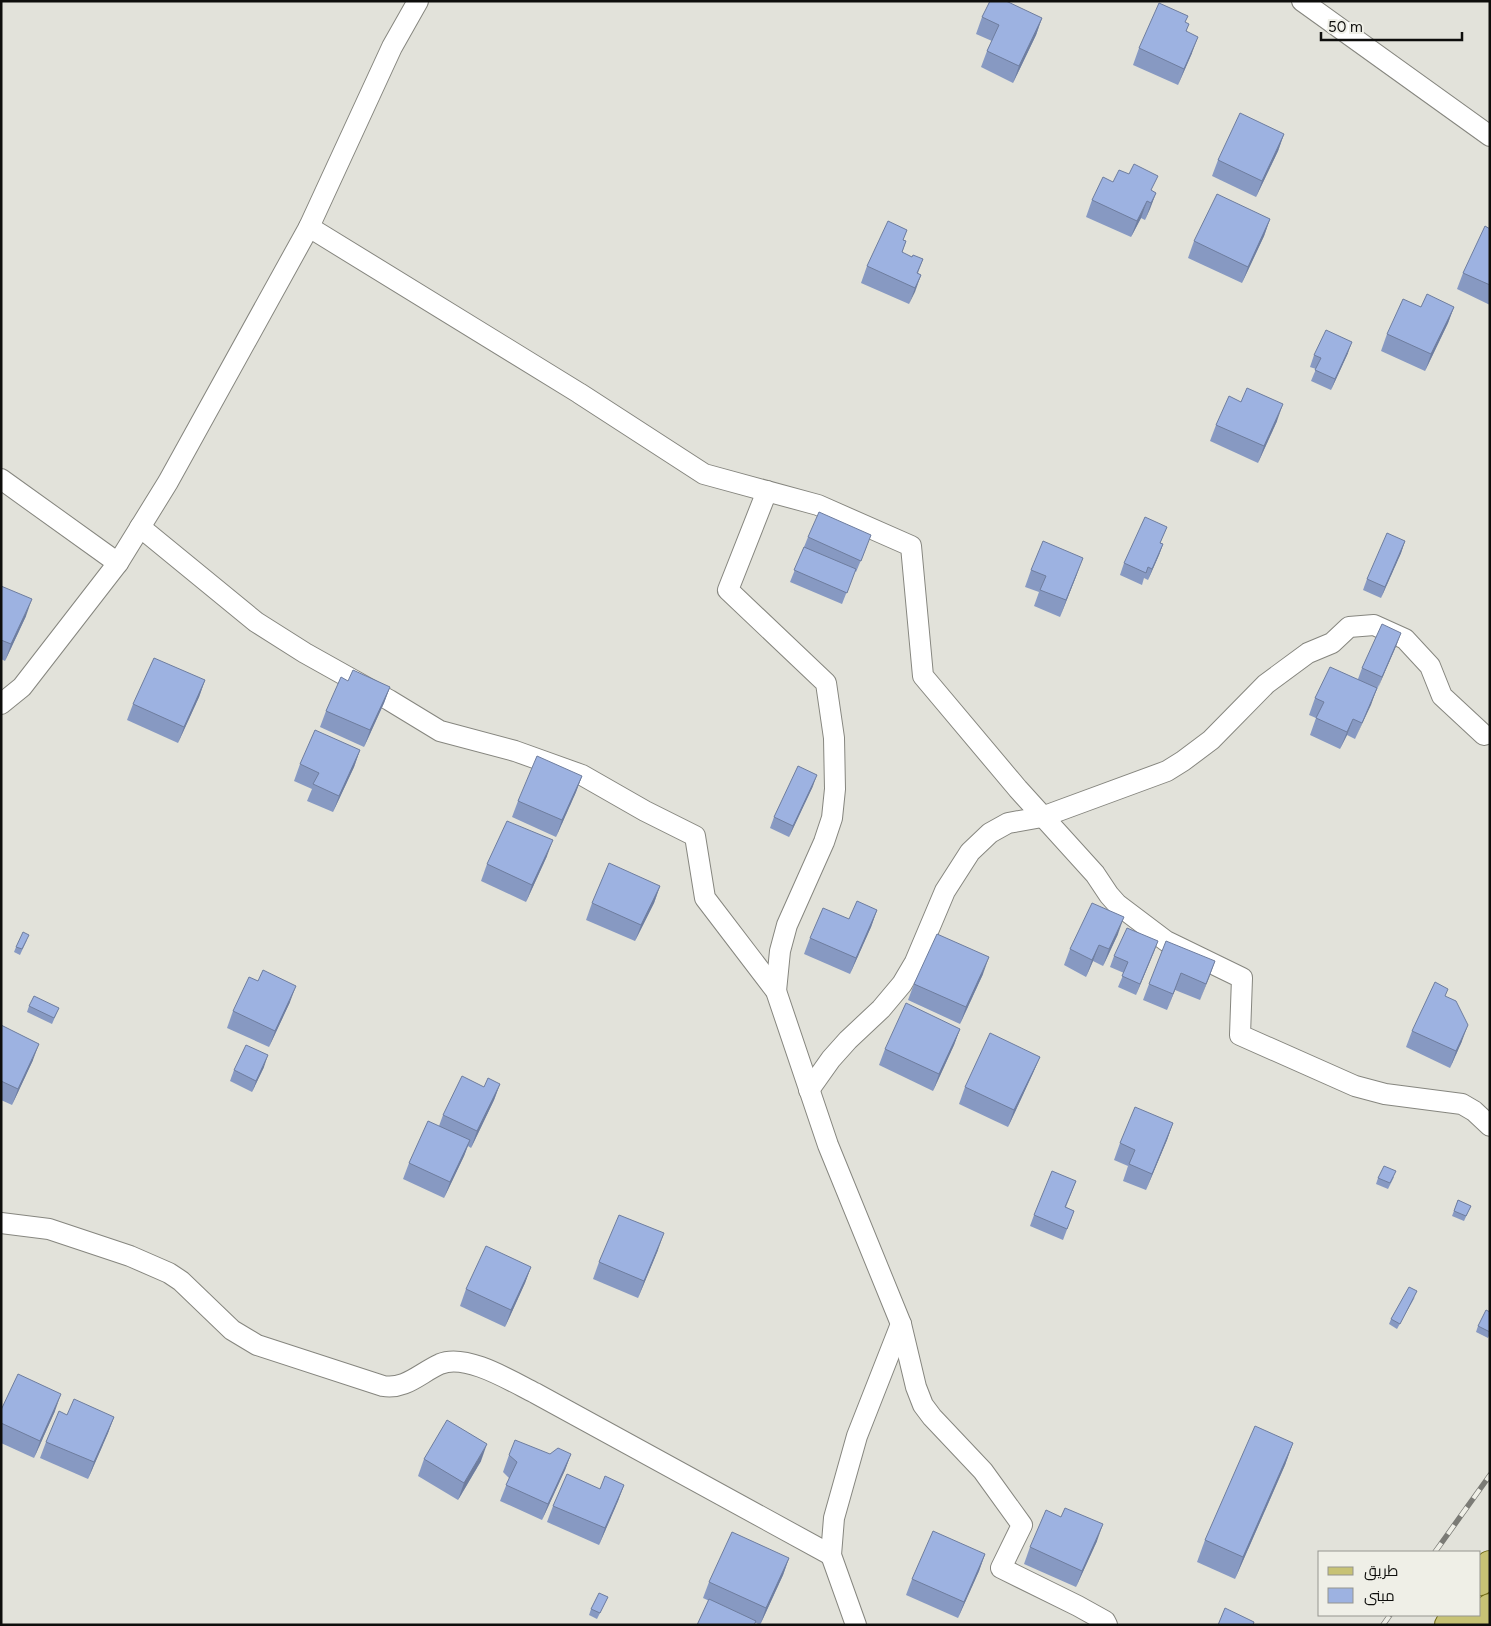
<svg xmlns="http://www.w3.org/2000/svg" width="1491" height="1626" font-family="Figtree,Cairo,sans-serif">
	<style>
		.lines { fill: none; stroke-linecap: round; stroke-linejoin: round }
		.minor-casing { stroke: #86867f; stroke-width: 22 }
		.primary-casing { stroke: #6e6814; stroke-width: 30 }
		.minor { stroke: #fff; stroke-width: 20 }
		.primary { stroke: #c7c275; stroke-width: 28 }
		.rail-casing { stroke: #7b7b76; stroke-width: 5.5 }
		.rail { stroke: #efefe7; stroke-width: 4; stroke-dasharray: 11; stroke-linecap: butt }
		.wall { fill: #8799c2 }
		.shaded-wall { fill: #6e7d9e }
		.building { fill: #9db2e1; stroke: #6e7d9e }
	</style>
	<rect width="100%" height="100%" fill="#e2e2da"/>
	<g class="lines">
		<!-- minor casing -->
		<g class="minor-casing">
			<g id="minor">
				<polyline points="1302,1 1490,136"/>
				<polyline points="309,227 579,393 704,474 818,505 911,546 923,676 1018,789 1095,874 1109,895 1117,904 1166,941 1242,978 1240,1035 1355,1086 1385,1094 1462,1104 1474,1111 1490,1126"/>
				<polyline points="1,479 118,563"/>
				<polyline points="767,491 728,590 826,683 834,738 835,789 832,818 824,842 787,925 780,951 776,991"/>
				<polyline points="140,527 256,622 305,653 389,700 440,731 515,751 582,775 645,811 695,836 705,898 776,991 828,1145 901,1324 916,1387 923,1405 932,1417 983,1471 1022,1525 1001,1568 1078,1606 1105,1621 1107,1625"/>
				<polyline points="1,704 22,687 118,563 168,482 309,227 392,47 418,1"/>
				<polyline points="809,1090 831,1059 848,1040 881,1009 902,984 915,962 945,891 970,852 990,833 1008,823 1042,817 1167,771 1183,761 1211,740 1266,684 1308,653 1332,643 1349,627 1374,625 1405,639 1430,666 1442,696 1484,735"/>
				<path d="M1,1223L49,1229L130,1256L169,1273L181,1281L232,1330L257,1345L383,1386C405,1390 420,1373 440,1364C466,1353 511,1381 535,1393L831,1555"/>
				<polyline points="856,1625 831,1555 834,1518 857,1436 901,1324"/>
			</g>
		</g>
		<!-- primary casing -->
		<g class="primary-casing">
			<g id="primary">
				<polyline points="1480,1581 1490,1565"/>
				<polyline points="1449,1625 1456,1615"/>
				<polyline points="1478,1625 1490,1608"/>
			</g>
		</g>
		<!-- minor -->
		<use href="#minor" class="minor"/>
		<!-- primary -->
		<use href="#primary" class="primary"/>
		<!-- rail casing -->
		<g class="rail-casing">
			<g id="rail">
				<polyline points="1435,1552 1490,1475"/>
				<polyline points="1383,1625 1390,1615"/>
			</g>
		</g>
		<!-- rail -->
		<use href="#rail" class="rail"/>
	</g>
	<!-- wall -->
	<g class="wall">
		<polygon points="1188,16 1185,22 1187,31 1192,53 1178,85 1133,65 1139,48"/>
		<polygon points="982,17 1042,18 1036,35 1013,83 981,67 987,51 992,41 976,34"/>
		<polygon points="1284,134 1278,151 1256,197 1212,176 1218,160"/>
		<polygon points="1113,182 1153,191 1156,193 1145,220 1141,218 1131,237 1086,217 1092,200"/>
		<polygon points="1270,219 1264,236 1242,283 1188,258 1194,241"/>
		<polygon points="1490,229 1490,305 1457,289 1463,273"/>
		<polygon points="907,230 903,240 906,241 902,253 912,257 923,259 918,273 921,275 909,304 861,283 867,266"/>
		<polygon points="1421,307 1454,307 1448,323 1425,371 1381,351 1387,334"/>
		<polygon points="1348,353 1331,390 1311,381 1316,369 1310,367 1314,355"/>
		<polygon points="1241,402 1277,421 1258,463 1210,441 1216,425"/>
		<polygon points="1167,527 1160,543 1163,544 1159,555 1148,580 1144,578 1142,585 1120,575 1124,563"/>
		<polygon points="808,537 867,546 856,572 855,571 842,604 790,582"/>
		<polygon points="1405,541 1401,553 1381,598 1363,590 1367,579"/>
		<polygon points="1031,570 1077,574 1060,617 1034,606 1039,592 1025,587"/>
		<polygon points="1,586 26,616 5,661 1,659"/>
		<polygon points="1397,644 1355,739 1347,735 1340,749 1310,735 1316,718 1309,715 1315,698 1358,679 1362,668"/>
		<polygon points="205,680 199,697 178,743 127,720 133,704"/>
		<polygon points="348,681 390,687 384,703 364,747 320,727 326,711"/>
		<polygon points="360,750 354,767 333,812 307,801 312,789 294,781 300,764"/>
		<polygon points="582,776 576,792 556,837 512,817 518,801"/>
		<polygon points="813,786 789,837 770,828 774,817"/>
		<polygon points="547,856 526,902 481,881 487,864"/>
		<polygon points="660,886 654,903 635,941 586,920 592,903"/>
		<polygon points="877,910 871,927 850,974 804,954 810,938 849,919"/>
		<polygon points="1118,934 1103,966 1093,961 1086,977 1064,965 1070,949"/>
		<polygon points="27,940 20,955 14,952 16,947"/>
		<polygon points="1158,941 1136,995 1118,987 1124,973 1110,967 1114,956"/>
		<polygon points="1215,961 1200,1000 1175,990 1167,1010 1143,1000 1149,984"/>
		<polygon points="983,974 960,1024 908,1000 914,984"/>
		<polygon points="258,981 290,1002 269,1047 227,1028 233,1011"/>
		<polygon points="29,1006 59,1008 52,1024 27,1012"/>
		<polygon points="1,1025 33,1060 12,1105 1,1100"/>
		<polygon points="960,1029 954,1045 933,1091 879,1065 885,1049"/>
		<polygon points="1412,1031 1462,1041 1450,1068 1406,1047"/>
		<polygon points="1040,1057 1033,1073 1008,1127 959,1104 965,1087"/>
		<polygon points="264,1067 252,1092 230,1081 234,1070"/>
		<polygon points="500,1084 494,1100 471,1148 468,1146 464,1156 444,1198 403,1179 409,1163 439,1126 443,1115 484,1087"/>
		<polygon points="1173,1123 1167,1140 1146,1190 1123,1181 1128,1166 1114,1160 1120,1143"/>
		<polygon points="1394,1177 1388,1189 1376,1184 1378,1178"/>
		<polygon points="1076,1181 1066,1207 1074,1211 1063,1240 1030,1226 1034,1215"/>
		<polygon points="1458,1200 1471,1206 1464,1221 1452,1216"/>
		<polygon points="658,1250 638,1298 593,1279 599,1262"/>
		<polygon points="531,1267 525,1283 505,1327 460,1306 466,1289"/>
		<polygon points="1415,1297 1397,1329 1389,1324 1391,1319"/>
		<polygon points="1490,1312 1490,1334 1488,1338 1476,1332 1478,1326"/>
		<polygon points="1,1410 55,1411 34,1458 1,1443"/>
		<polygon points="67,1415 114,1417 108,1433 88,1479 40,1458 46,1442"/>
		<polygon points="1293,1443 1285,1465 1235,1579 1197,1562 1205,1540"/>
		<polygon points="571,1454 565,1470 542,1520 500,1501 509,1478 503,1472 509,1455"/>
		<polygon points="424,1459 481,1461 458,1500 418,1476"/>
		<polygon points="624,1485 618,1501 599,1545 547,1522 553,1506 600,1489"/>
		<polygon points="1097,1541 1076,1587 1024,1564 1030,1547"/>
		<polygon points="985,1554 979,1571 958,1618 906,1595 912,1579"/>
		<polygon points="789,1558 783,1575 760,1625 703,1598 709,1582"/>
		<polygon points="608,1597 597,1619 589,1615 591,1609"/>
	</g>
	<!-- shaded-wall -->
	<g class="shaded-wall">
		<polygon points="1042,18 1036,35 1013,83 1019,66"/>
		<polygon points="1198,37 1192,53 1178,85 1184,69"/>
		<polygon points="1284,134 1278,151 1256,197 1262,181"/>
		<polygon points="1156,193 1150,209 1145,220 1151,203"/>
		<polygon points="1147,201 1141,218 1131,237 1137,221"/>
		<polygon points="1270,219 1264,236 1242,283 1248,267"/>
		<polygon points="921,275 915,292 909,304 915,288"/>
		<polygon points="1454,307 1448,323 1425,371 1431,354"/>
		<polygon points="1352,342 1348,353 1331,390 1335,379"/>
		<polygon points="1283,404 1277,421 1258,463 1264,446"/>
		<polygon points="1405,541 1401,553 1381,598 1385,587"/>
		<polygon points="1163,544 1159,555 1148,580 1152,569"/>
		<polygon points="1083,558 1077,574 1060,617 1066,600"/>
		<polygon points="32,599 26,616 5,661 11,644"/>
		<polygon points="1401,633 1397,644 1378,688 1382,677"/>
		<polygon points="205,680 199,697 178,743 184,727"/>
		<polygon points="390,687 384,703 364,747 370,730"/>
		<polygon points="1377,688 1371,705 1355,739 1362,723"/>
		<polygon points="1353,719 1347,735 1340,749 1347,732"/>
		<polygon points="360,750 354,767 333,812 339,796"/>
		<polygon points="817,775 813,786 789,837 793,826"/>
		<polygon points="582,776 576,792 556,837 562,820"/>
		<polygon points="553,840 547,856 526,902 532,885"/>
		<polygon points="660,886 654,903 635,941 641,925"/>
		<polygon points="877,910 871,927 850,974 856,958"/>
		<polygon points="1124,917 1118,934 1103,966 1109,949"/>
		<polygon points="1158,941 1154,952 1136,995 1140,984"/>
		<polygon points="1099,945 1093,961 1086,977 1092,960"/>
		<polygon points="989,957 983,974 960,1024 966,1007"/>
		<polygon points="1215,961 1209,978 1200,1000 1206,984"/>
		<polygon points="1181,973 1175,990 1167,1010 1173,994"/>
		<polygon points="296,986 290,1002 269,1047 275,1031"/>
		<polygon points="1468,1025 1462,1041 1450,1068 1456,1051"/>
		<polygon points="960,1029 954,1045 933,1091 939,1074"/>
		<polygon points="39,1044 33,1060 12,1105 18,1089"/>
		<polygon points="268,1055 264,1067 252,1092 256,1081"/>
		<polygon points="1040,1057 1033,1073 1008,1127 1014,1110"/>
		<polygon points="500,1084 494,1100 471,1148 477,1131"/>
		<polygon points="1173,1123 1167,1140 1146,1190 1152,1174"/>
		<polygon points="470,1140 464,1156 444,1198 450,1182"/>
		<polygon points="664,1233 658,1250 638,1298 644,1281"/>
		<polygon points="531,1267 525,1283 505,1327 511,1310"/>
		<polygon points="61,1394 55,1411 34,1458 40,1441"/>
		<polygon points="114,1417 108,1433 88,1479 94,1462"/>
		<polygon points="1293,1443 1285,1465 1235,1579 1243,1557"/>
		<polygon points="487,1444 481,1461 458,1500 464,1483"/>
		<polygon points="571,1454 565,1470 542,1520 548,1504"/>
		<polygon points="624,1485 618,1501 599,1545 605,1528"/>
		<polygon points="1103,1524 1097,1541 1076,1587 1082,1571"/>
		<polygon points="985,1554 979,1571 958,1618 964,1602"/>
		<polygon points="789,1558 783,1575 760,1625 766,1608"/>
	</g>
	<!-- building -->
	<g class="building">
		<polygon points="990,1 1006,1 1042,18 1019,66 987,51 999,25 982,17"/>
		<polygon points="1159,3 1188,16 1185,22 1189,24 1186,31 1198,37 1184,69 1139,48"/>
		<polygon points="1240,113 1284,134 1262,181 1218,160"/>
		<polygon points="1134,164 1158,176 1151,190 1156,193 1151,203 1147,201 1137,221 1092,200 1103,177 1113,182 1119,170 1129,174"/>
		<polygon points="1217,194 1270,219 1248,267 1194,241"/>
		<polygon points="888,221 907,230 903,240 906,241 902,252 912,257 913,255 923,259 917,273 921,275 915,288 867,266"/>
		<polygon points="1485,226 1490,229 1490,285 1463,273"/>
		<polygon points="1427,294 1454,307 1431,354 1387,334 1403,299 1421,307"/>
		<polygon points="1326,330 1352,342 1335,379 1315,370 1321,358 1314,355"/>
		<polygon points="1247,388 1283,404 1264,446 1216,425 1229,396 1241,402"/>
		<polygon points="819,512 871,535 861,561 808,537"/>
		<polygon points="1145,517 1167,527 1160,543 1163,544 1152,569 1148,567 1146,573 1124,563"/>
		<polygon points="1387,533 1405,541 1385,587 1367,579"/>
		<polygon points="1043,541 1083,558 1066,600 1040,590 1046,576 1031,570"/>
		<polygon points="804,547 856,569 847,593 794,570"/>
		<polygon points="1,586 32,599 11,644 1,640"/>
		<polygon points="1382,624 1401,633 1382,677 1362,668"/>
		<polygon points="154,658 205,680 184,727 133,704"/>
		<polygon points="1330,667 1377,688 1362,723 1353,719 1347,732 1316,718 1324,702 1315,698"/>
		<polygon points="353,670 390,687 370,730 326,711 341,677 348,681"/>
		<polygon points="315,730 360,750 339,796 313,784 319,773 300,764"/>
		<polygon points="537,756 582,776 562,820 518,801"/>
		<polygon points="798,766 817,775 793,826 774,817"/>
		<polygon points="507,821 553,840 532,885 487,864"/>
		<polygon points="609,863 660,886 641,925 592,903"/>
		<polygon points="857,901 877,910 856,958 810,938 823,908 849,919"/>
		<polygon points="1092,903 1124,917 1109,949 1099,945 1092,960 1070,949"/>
		<polygon points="1127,928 1158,941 1140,984 1122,976 1128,962 1114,956"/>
		<polygon points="23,932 29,935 22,949 16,947"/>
		<polygon points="937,934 989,957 966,1007 914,984"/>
		<polygon points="1166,941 1215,961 1206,984 1181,973 1173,994 1149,984"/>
		<polygon points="263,970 296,986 275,1031 233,1011 249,977 258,981"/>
		<polygon points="1435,982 1448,989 1445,996 1456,1001 1468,1025 1456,1051 1412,1031"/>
		<polygon points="34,996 59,1008 54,1018 29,1006"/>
		<polygon points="906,1003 960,1029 939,1074 885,1049"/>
		<polygon points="1,1025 39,1044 18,1089 1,1081"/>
		<polygon points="990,1033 1040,1057 1014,1110 965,1087"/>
		<polygon points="246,1045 268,1055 256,1081 234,1070"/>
		<polygon points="462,1076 484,1087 488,1078 500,1084 477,1131 443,1115"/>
		<polygon points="1135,1107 1173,1123 1152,1174 1129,1164 1135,1150 1120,1143"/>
		<polygon points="428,1121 470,1140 450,1182 409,1163"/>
		<polygon points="1384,1166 1396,1171 1390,1183 1378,1178"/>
		<polygon points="1052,1171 1076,1181 1065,1207 1074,1211 1067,1229 1034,1215"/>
		<polygon points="1458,1200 1471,1206 1466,1216 1454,1211"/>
		<polygon points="619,1215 664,1233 644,1281 599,1262"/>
		<polygon points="486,1246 531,1267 511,1310 466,1289"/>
		<polygon points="1409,1287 1417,1291 1400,1324 1391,1319"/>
		<polygon points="1486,1310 1490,1312 1490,1332 1478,1326"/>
		<polygon points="18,1374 61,1394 40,1441 1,1423 1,1410"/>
		<polygon points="74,1399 114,1417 94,1462 46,1442 59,1411 67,1415"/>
		<polygon points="447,1420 487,1444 464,1483 424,1459"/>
		<polygon points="1255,1426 1293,1443 1243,1557 1205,1540"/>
		<polygon points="515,1440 550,1454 558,1448 571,1454 548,1504 506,1485 517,1462 509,1455"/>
		<polygon points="567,1474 600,1489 605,1476 624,1485 605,1528 553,1506"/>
		<polygon points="1065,1508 1103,1524 1082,1571 1030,1547 1046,1510 1061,1517"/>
		<polygon points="933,1531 985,1554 964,1602 912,1579"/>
		<polygon points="732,1532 789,1558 766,1608 709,1582"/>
		<polygon points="599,1593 608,1597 600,1613 591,1609"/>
		<polygon points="709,1599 756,1621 754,1625 697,1625"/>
		<polygon points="1225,1608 1254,1622 1253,1625 1218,1625"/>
	</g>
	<!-- border -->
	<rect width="1491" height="1626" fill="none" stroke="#0e0e0c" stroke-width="5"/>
	<!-- legend -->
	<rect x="1318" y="1551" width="162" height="65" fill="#efefe7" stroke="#95958f"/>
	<rect x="1328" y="1567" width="25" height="8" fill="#c7c275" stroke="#95958f"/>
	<text x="1364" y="1576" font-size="15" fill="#0e0e0c">طريق</text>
	<rect x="1328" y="1588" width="25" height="15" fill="#9db2e1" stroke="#95958f"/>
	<text x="1364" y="1601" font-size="15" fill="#0e0e0c">مبنى</text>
	<!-- scale -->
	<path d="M1321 32v8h141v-8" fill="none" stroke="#0e0e0c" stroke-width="2.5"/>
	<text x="1328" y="32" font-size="15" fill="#0e0e0c" stroke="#efefe7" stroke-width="4" paint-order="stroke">50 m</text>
</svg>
